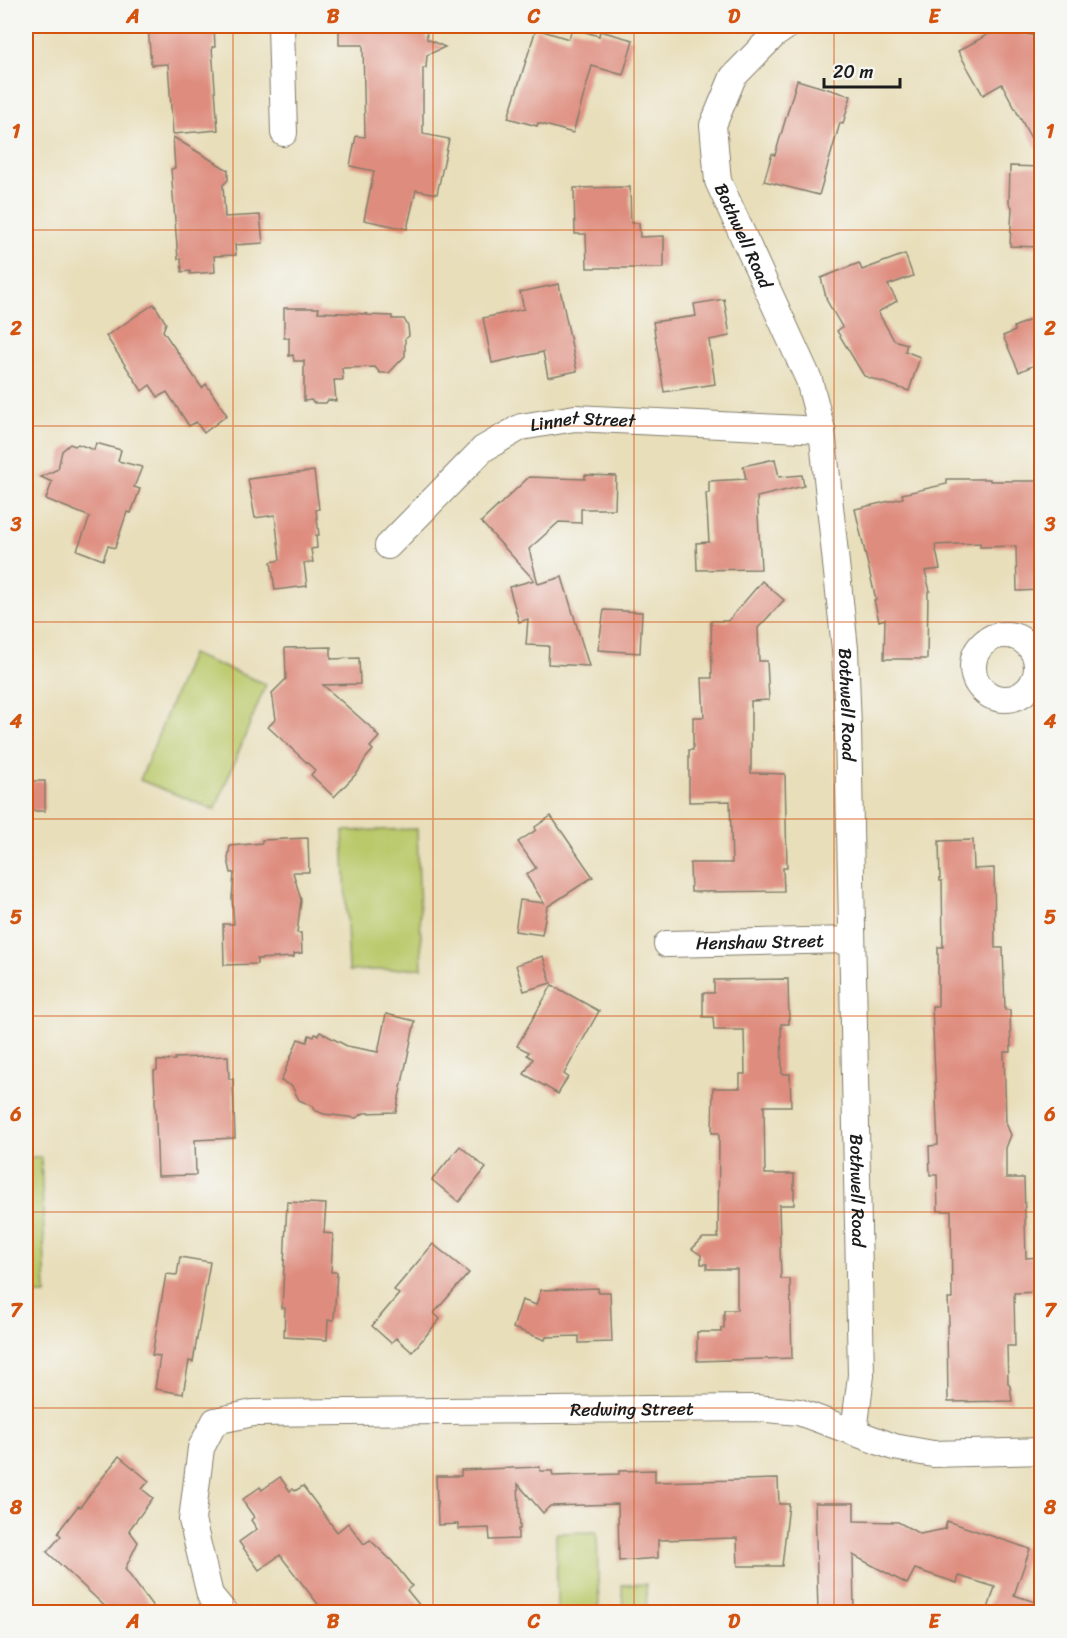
<svg xmlns="http://www.w3.org/2000/svg" width="1067" height="1638" font-family="Sriracha,sans-serif">
	<style>
		.green { fill: #bac96b; stroke: #6b7244; stroke-width: 1.5 }
		.building { fill: #de8c7e }
		.lines { fill: none; stroke-linecap: round; stroke-linejoin: round }
		.minor-casing { stroke: #827d6b; stroke-width: 28 }
		.minor { stroke: #fff; stroke-width: 26 }
		.grid { fill: none; stroke: #d4530e; stroke-width: 1.5; stroke-opacity: 0.55 }
		.labels { text-anchor: middle; stroke-width: 4.5; stroke-linejoin: round; paint-order: stroke }
		.street-label { font-size: 18px; fill: #1c1c1c; stroke: #f6f6f2 }
		.neatline { fill: none; stroke: #d4530e; stroke-width: 2 }
		.grid-label { font-size: 20px; text-anchor: middle; font-weight: bold; fill: #d4530e }
	</style>
	<rect width="100%" height="100%" fill="#f6f6f2"/>
	<filter id="ink" filterUnits="userSpaceOnUse"><feTurbulence type="fractalNoise" baseFrequency=".0167" numOctaves="2"/><feDisplacementMap in="SourceGraphic" scale="12" xChannelSelector="R" yChannelSelector="G"/><feConvolveMatrix kernelMatrix="1 2 1 2 8 2 1 2 1" color-interpolation-filters="sRGB"/></filter>
	<filter id="wash" filterUnits="userSpaceOnUse"><feTurbulence type="fractalNoise" baseFrequency=".008" numOctaves="4" result="noise"/><feDisplacementMap in="SourceGraphic" scale="24" xChannelSelector="R" yChannelSelector="G"/><feGaussianBlur stdDeviation="1.35" result="paint"/><feColorMatrix in="noise" values="0 0 0 0 0 0 0 0 0 0 0 0 0 0 0 0 0 1.4 0 .05"/><feComposite in="paint" operator="in"/></filter>
	<g filter="url(#wash)">
		<rect width="100%" height="100%" fill="#e8deba"/>
		<!-- green -->
		<g class="green">
			<polygon points="191,654 266,684 215,810 140,780"/>
			<polygon points="417,829 422,968 349,971 343,831"/>
			<polygon points="26,1157 41,1157 46,1294 26,1294"/>
			<polygon points="597,1532 599,1612 557,1612 556,1533"/>
			<polygon points="646,1584 647,1612 623,1612 622,1585"/>
		</g>
		<g id="blocks">
			<!-- building -->
			<g class="building">
				<polygon points="148,26 214,26 215,47 212,47 218,130 173,134 168,64 151,65"/>
				<polygon points="339,26 426,26 427,39 445,47 427,55 426,68 423,68 423,134 449,139 437,194 416,190 407,229 364,220 374,171 350,166 356,136 365,137 363,45 339,45"/>
				<polygon points="1001,27 1041,38 1040,86 1041,157 1002,84 983,95 958,51"/>
				<polygon points="572,28 599,36 600,31 633,40 623,75 592,66 573,133 538,123 537,126 508,118 536,29 569,39"/>
				<polygon points="797,80 851,96 843,124 840,123 819,195 764,181 772,154 775,155"/>
				<polygon points="173,137 228,170 228,180 223,185 225,217 260,215 263,243 235,245 236,255 214,256 215,272 190,274 190,271 182,272 181,259 178,259 171,169 175,168"/>
				<polygon points="1010,166 1041,167 1041,247 1010,246 1012,207 1009,203"/>
				<polygon points="630,187 631,223 639,223 640,237 664,236 664,268 587,268 586,234 575,234 574,188"/>
				<polygon points="905,254 913,276 888,285 897,301 878,312 894,340 907,344 905,351 920,357 909,391 864,376 837,331 842,327 827,301 821,278 859,263 862,270"/>
				<polygon points="559,284 577,371 548,377 543,352 492,363 483,318 524,309 520,292"/>
				<polygon points="724,299 730,336 709,340 715,384 664,392 653,322 696,316 694,304"/>
				<polygon points="154,304 166,323 163,331 202,388 206,384 227,415 204,433 196,422 189,426 167,392 158,397 150,385 142,391 106,336"/>
				<polygon points="284,308 319,308 318,312 367,314 366,315 392,316 392,319 404,319 408,326 409,336 405,339 405,356 389,373 380,373 375,367 342,368 343,380 334,380 336,401 328,400 326,403 314,403 311,400 304,401 304,361 294,361 293,355 289,356 289,338 284,338"/>
				<polygon points="1041,315 1041,362 1019,372 1003,336 1015,331 1014,327"/>
				<polygon points="96,443 121,450 118,461 142,467 134,487 140,489 131,513 127,512 115,548 108,546 103,560 77,550 90,517 46,499 52,482 41,477 58,469 62,451 70,444 75,446 78,444 94,450"/>
				<polygon points="775,459 779,477 802,475 804,486 757,497 761,569 697,570 696,543 709,542 706,493 709,493 709,481 746,479 743,466"/>
				<polygon points="314,471 319,509 316,510 319,535 316,535 317,548 311,549 313,562 304,563 307,586 275,590 271,562 280,560 275,515 255,518 248,479"/>
				<polygon points="585,475 616,476 615,509 581,509 581,523 559,522 529,549 538,584 562,577 589,666 548,664 549,646 526,645 528,619 519,622 509,587 534,580 481,522 529,477 585,479"/>
				<polygon points="947,479 990,479 990,481 1041,481 1041,590 1017,591 1016,546 980,547 980,543 935,545 940,569 925,571 930,591 928,592 927,659 884,659 885,619 879,621 874,600 876,600 855,509 903,498 902,494 947,484"/>
				<polygon points="762,581 784,600 758,628 759,661 767,661 769,700 751,701 751,773 785,774 787,868 783,868 784,891 691,892 690,863 732,863 730,801 689,802 689,750 693,750 693,717 704,717 702,678 712,678 711,621 728,621"/>
				<polygon points="604,610 642,612 640,653 598,650"/>
				<polygon points="331,647 331,659 359,658 360,684 323,685 376,732 375,733 379,737 370,747 373,750 366,758 358,772 334,797 311,775 315,770 268,727 276,719 272,693 286,679 285,648"/>
				<rect x="26" y="781" width="19" height="30"/>
				<polygon points="551,816 593,877 547,907 542,935 515,931 520,900 544,903 526,875 536,868 518,842 536,830 535,827"/>
				<polygon points="308,838 309,872 293,872 301,900 297,933 301,933 302,953 294,954 294,957 257,959 257,964 224,965 223,924 234,924 232,898 234,873 231,873 228,859 230,846 262,843 262,840"/>
				<polygon points="973,840 974,869 994,868 995,948 1003,948 1005,1010 1010,1010 1011,1052 1004,1052 1006,1123 1011,1135 1006,1148 1006,1178 1024,1178 1026,1258 1041,1257 1041,1292 1014,1293 1015,1346 1007,1346 1008,1383 1010,1386 1012,1401 948,1402 947,1325 949,1325 948,1299 952,1299 951,1211 938,1211 937,1175 930,1175 929,1146 938,1145 932,1006 938,1006 938,947 943,947 942,881 940,881 939,841"/>
				<polygon points="543,956 551,983 524,991 516,965"/>
				<polygon points="788,979 789,1024 781,1024 782,1074 790,1074 791,1106 764,1106 765,1174 794,1174 794,1205 779,1205 781,1279 790,1279 792,1358 697,1361 697,1332 721,1332 721,1328 724,1328 724,1310 737,1310 737,1269 707,1269 707,1264 701,1264 701,1255 692,1249 703,1238 718,1238 719,1133 712,1133 713,1088 740,1088 740,1074 745,1074 744,1030 714,1030 713,1017 703,1017 703,993 714,993 714,980"/>
				<polygon points="552,985 599,1011 564,1074 568,1077 558,1094 524,1074 533,1059 527,1055 529,1052 517,1046"/>
				<polygon points="386,1014 415,1021 396,1112 364,1113 356,1118 324,1114 314,1110 312,1106 299,1100 292,1086 281,1081 298,1039 307,1042 309,1035 314,1037 315,1034 318,1035 320,1032 347,1046 378,1052"/>
				<polygon points="228,1056 229,1079 233,1079 235,1138 195,1140 196,1175 158,1176 154,1071 157,1070 157,1061 175,1060 175,1058"/>
				<polygon points="460,1146 486,1168 459,1202 432,1180"/>
				<polygon points="287,1202 326,1204 324,1233 333,1234 331,1272 337,1272 334,1320 328,1320 327,1340 284,1337 285,1308 282,1308"/>
				<polygon points="433,1244 469,1273 434,1313 440,1319 412,1352 396,1338 391,1343 372,1326 399,1294 394,1290"/>
				<polygon points="180,1257 210,1262 193,1362 189,1361 183,1394 155,1389 160,1356 152,1355 166,1274 177,1275"/>
				<polygon points="598,1288 598,1292 610,1292 612,1342 579,1343 579,1336 546,1337 545,1340 513,1328 522,1300 536,1305 541,1290"/>
				<polygon points="119,1456 149,1481 142,1489 153,1498 129,1530 138,1542 125,1569 157,1612 111,1612 47,1552 61,1536 58,1533 61,1528 78,1506 80,1507"/>
				<polygon points="540,1467 540,1471 552,1471 553,1476 619,1474 619,1471 655,1470 655,1482 778,1479 779,1504 789,1504 782,1566 738,1566 737,1538 658,1540 658,1558 619,1561 618,1504 550,1506 543,1513 518,1484 520,1529 518,1529 518,1539 490,1540 489,1528 458,1529 458,1524 438,1525 436,1476 461,1476 461,1470"/>
				<polygon points="280,1477 290,1491 293,1489 295,1491 303,1486 337,1532 348,1523 364,1544 370,1540 392,1561 412,1586 407,1590 425,1612 324,1612 280,1555 259,1570 239,1542 257,1529 251,1520 254,1517 242,1500 260,1487 262,1490"/>
				<polygon points="815,1503 854,1503 854,1521 898,1522 920,1534 945,1529 947,1521 1030,1549 1014,1595 1041,1604 1041,1612 987,1612 995,1587 959,1576 957,1583 915,1569 907,1584 853,1555 854,1612 818,1612"/>
			</g>
		</g>
	</g>
	<g filter="url(#ink)">
		<use href="#blocks" fill-opacity="0" stroke="#827d6b" stroke-width="1.5"/>
		<g class="lines">
			<!-- minor casing -->
			<g class="minor-casing">
				<g id="minor">
					<polyline points="281,26 284,133"/>
					<path id="s1" d="M787,26L774,35L733,77L713,125L718,181L809,380L822,430L845,649L848,728L861,1375L854,1432"/>
					<path id="s2" d="M388,546L483,449L521,427L575,418L822,430"/>
					<circle cx="1005" cy="667" r="32"/>
					<path id="s3" d="M667,944L852,940"/>
					<path id="s4" d="M224,1612L210,1595L192,1520L201,1448L215,1421L253,1413L755,1408L799,1412L894,1447L933,1454L1042,1451"/>
				</g>
			</g>
			<!-- minor -->
			<use href="#minor" class="minor"/>
		</g>
	</g>
	<!-- grid -->
	<path class="grid" d="M233,26V1612M433,26V1612M634,26V1612M834,26V1612M26,230H1042M26,426H1042M26,622H1042M26,819H1042M26,1016H1042M26,1212H1042M26,1408H1042"/>
	<g class="labels">
		<!-- street labels -->
		<g class="street-label">
			<text dy="6" stroke="none"><textPath href="#s1" startOffset="243">Bothwell Road</textPath></text>
			<text dy="6" stroke="none"><textPath href="#s2" startOffset="242">Linnet Street</textPath></text>
			<text dy="6" stroke="none"><textPath href="#s1" startOffset="729">Bothwell Road</textPath></text>
			<text dy="6" stroke="none"><textPath href="#s3" startOffset="93">Henshaw Street</textPath></text>
			<text dy="6" stroke="none"><textPath href="#s1" startOffset="1215">Bothwell Road</textPath></text>
			<text dy="6" stroke="none"><textPath href="#s4" startOffset="620">Redwing Street</textPath></text>
		</g>
	</g>
	<!-- margin -->
	<rect width="1067" height="1638" fill="none" stroke="#f6f6f2" stroke-width="66"/>
	<!-- scale -->
	<path d="M824 78v9h76v-9" fill="none" stroke="#1c1c1c" stroke-width="3"/>
	<text x="833" y="78" font-size="18" fill="#1c1c1c" stroke="#f6f6f2" stroke-width="4.5" paint-order="stroke">20 m</text>
	<rect x="33" y="33" width="1001" height="1572" class="neatline"/>
	<g class="grid-label">
		<text x="133" y="23">A</text>
		<text x="333" y="23">B</text>
		<text x="534" y="23">C</text>
		<text x="734" y="23">D</text>
		<text x="934" y="23">E</text>
		<text x="16" y="138">1</text>
		<text x="1050" y="138">1</text>
		<text x="16" y="335">2</text>
		<text x="1050" y="335">2</text>
		<text x="16" y="531">3</text>
		<text x="1050" y="531">3</text>
		<text x="16" y="728">4</text>
		<text x="1050" y="728">4</text>
		<text x="16" y="924">5</text>
		<text x="1050" y="924">5</text>
		<text x="16" y="1121">6</text>
		<text x="1050" y="1121">6</text>
		<text x="16" y="1317">7</text>
		<text x="1050" y="1317">7</text>
		<text x="16" y="1514">8</text>
		<text x="1050" y="1514">8</text>
		<text x="133" y="1628">A</text>
		<text x="333" y="1628">B</text>
		<text x="534" y="1628">C</text>
		<text x="734" y="1628">D</text>
		<text x="934" y="1628">E</text>
	</g>
</svg>
